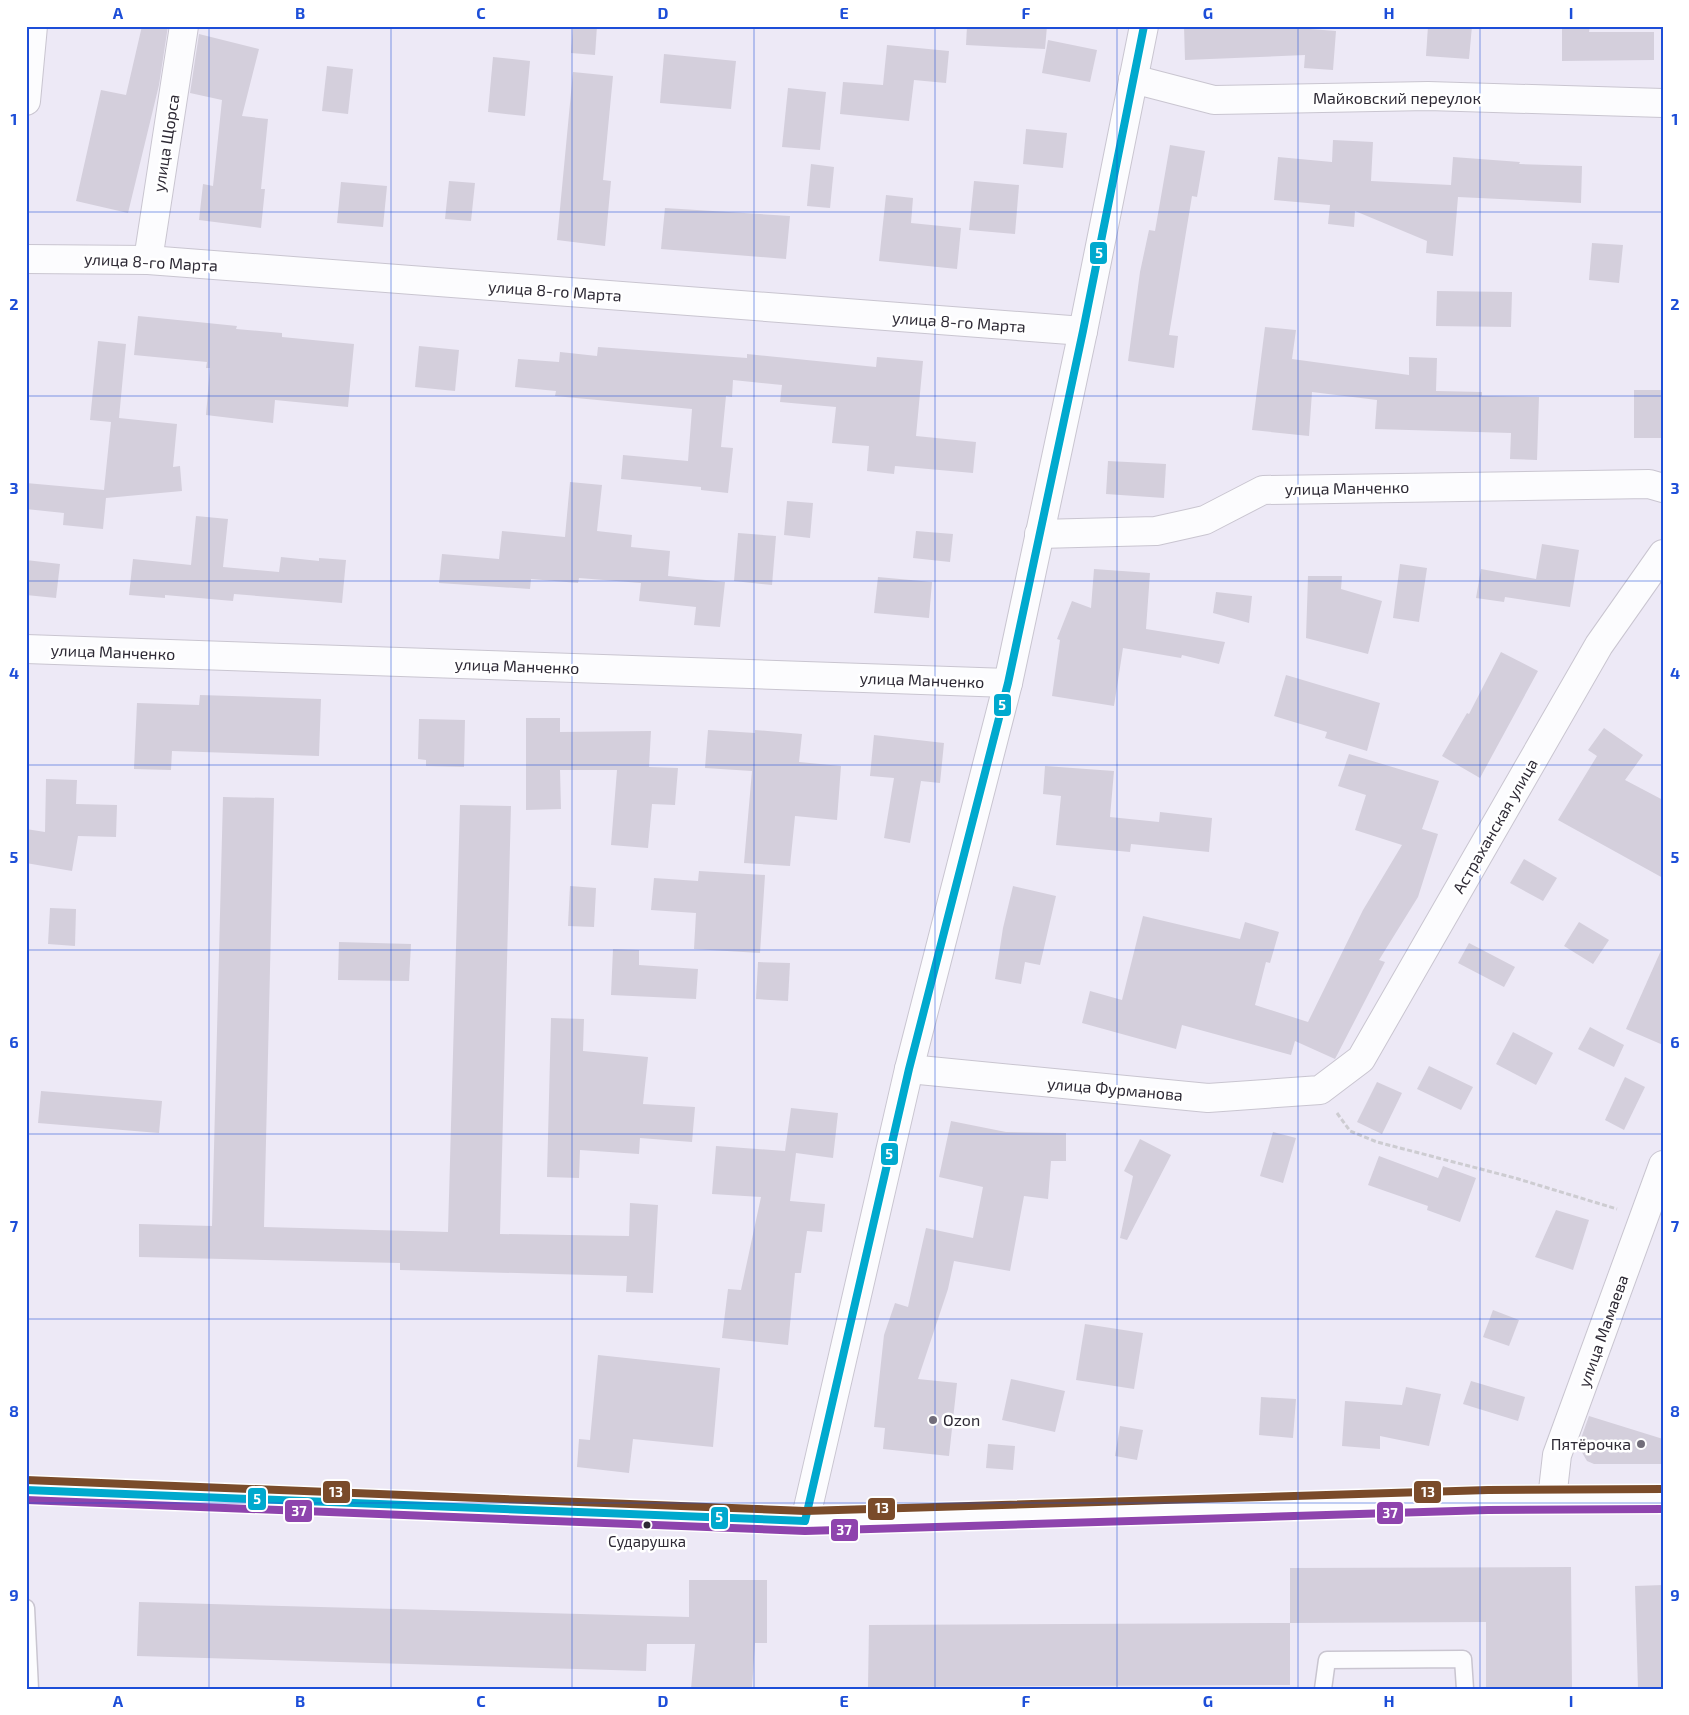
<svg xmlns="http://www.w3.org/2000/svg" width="1689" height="1715" font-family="'Exo 2',sans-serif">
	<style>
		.building { fill: #d4cfdc }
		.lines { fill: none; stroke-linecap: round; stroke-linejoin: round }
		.service-casing { stroke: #c9c5d0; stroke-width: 19 }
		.minor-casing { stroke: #c9c5d0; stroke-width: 30 }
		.tertiary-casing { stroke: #c9c5d0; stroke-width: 30 }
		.path { stroke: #cdccd1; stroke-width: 3; stroke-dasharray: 5 2.5; stroke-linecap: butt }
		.service { stroke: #fcfcfe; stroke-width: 16 }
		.minor { stroke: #fcfcfe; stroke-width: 28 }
		.tertiary { stroke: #fcfcfe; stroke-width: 28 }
		.bus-1-casing { stroke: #fff; stroke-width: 11 }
		.bus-2-casing { stroke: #fff; stroke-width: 11 }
		.bus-3-casing { stroke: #fff; stroke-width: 11 }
		.bus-1 { stroke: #00a9ce; stroke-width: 8 }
		.bus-2 { stroke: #8e44ad; stroke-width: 8 }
		.bus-3 { stroke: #7a4b2a; stroke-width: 8 }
		.grid { fill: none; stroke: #1d4ed8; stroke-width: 1; stroke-opacity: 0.55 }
		.poi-dot { fill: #716d79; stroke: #fff; stroke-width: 2 }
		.bus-dot { fill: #2e2a35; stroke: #fff; stroke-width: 2 }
		.labels { text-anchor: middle; stroke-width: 5; stroke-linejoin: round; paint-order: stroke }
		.bus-label { font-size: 15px; fill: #2e2a35; stroke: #fff }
		.street-label { font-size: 16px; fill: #2e2a35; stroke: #fff }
		.poi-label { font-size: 16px; fill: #2e2a35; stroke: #fff; text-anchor: start }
		.line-badge { stroke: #fff; stroke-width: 2 }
		.badge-label { font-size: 14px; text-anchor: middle; font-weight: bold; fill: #fff }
		.neatline { fill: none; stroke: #1d4ed8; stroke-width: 2 }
		.grid-label { font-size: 16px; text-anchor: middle; font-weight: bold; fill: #1d4ed8 }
	</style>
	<rect width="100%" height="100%" fill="#ede9f6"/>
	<!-- building -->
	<g class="building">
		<polygon points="142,26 168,26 159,85 128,213 76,201 101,90 126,95"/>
		<polygon points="573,26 597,26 595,55 571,53"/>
		<polygon points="967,26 1047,26 1045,49 966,45"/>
		<polygon points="1184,26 1272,26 1336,31 1333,70 1304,68 1305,55 1185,60"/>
		<polygon points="1428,26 1472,26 1469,59 1426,56"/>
		<polygon points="1562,26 1590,26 1589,32 1654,32 1654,60 1562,61"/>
		<polygon points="199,34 259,49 242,116 268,119 261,189 265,189 261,228 199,220 203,184 213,186 222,100 190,93"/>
		<polygon points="1048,40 1097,50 1090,82 1042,73"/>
		<polygon points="887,45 949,51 946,83 914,80 909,121 840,114 843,82 883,85"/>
		<polygon points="664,54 736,61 731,109 660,103"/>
		<polygon points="493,57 530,61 525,116 488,112"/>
		<polygon points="327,66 353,69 348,114 322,111"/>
		<polygon points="573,72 613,76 603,180 611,181 605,246 557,240"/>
		<polygon points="788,88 826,92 820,150 782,147"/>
		<polygon points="1026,129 1067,133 1063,168 1023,164"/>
		<polygon points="1333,140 1373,142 1371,181 1451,185 1453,157 1520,162 1519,164 1582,166 1581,203 1458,197 1453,256 1426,253 1427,241 1355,211 1354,227 1328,224 1330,205 1274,200 1278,157 1332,162"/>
		<polygon points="1170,145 1205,151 1197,197 1192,196 1169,335 1178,336 1174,368 1128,361 1140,272 1149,230 1155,231"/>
		<polygon points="811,164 834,167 830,208 807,206"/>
		<polygon points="449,181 475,183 471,221 445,219"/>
		<polygon points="974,181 1019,185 1015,234 969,230"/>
		<polygon points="341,182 387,186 383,227 337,223"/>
		<polygon points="886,195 913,198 911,223 961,228 957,269 879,261"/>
		<polygon points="665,208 790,216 786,259 661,249"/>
		<polygon points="1592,243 1623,245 1619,283 1589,280"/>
		<polygon points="1437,291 1512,292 1511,327 1436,326"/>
		<polygon points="138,316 237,326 236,329 282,333 282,337 354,344 348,407 275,400 273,423 206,415 210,368 206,368 207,362 134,355"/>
		<polygon points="1265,327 1296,330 1292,359 1409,375 1409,357 1437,358 1436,391 1482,392 1482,396 1539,397 1537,460 1510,459 1511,433 1375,429 1377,400 1312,392 1309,436 1252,430"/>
		<polygon points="98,341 126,344 119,418 177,424 173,467 180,466 182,491 106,498 103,529 63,525 64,513 26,509 26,483 104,490 111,422 90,420"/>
		<polygon points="419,346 459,350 455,391 415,387"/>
		<polygon points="598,347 747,358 747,354 876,367 877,357 923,361 916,436 976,442 973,473 895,466 894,474 867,471 869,446 832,443 836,407 780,402 782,385 733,380 732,397 726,396 721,447 733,448 728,493 701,490 701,487 621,479 623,455 688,461 692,409 555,396 556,391 515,387 518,359 559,362 560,352 597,356"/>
		<rect x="1634" y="390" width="29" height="48"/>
		<polygon points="1108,461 1166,464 1164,498 1106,494"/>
		<polygon points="570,482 602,485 597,531 632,535 631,547 670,551 668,576 725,582 720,627 694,625 696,607 639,601 641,583 579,578 578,583 531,579 530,589 439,583 442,554 499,559 502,531 565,537"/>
		<polygon points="787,501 813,503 810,538 784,535"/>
		<polygon points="196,516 228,519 223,567 279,572 281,557 319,561 319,558 346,560 342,603 234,594 233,601 165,595 165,598 129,595 133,559 191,565"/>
		<polygon points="916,531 953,534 950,562 913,558"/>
		<polygon points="738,533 776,536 772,585 734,581"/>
		<polygon points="1542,544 1579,550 1570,607 1505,597 1504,602 1476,598 1481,569 1536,579"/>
		<polygon points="26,560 60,564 56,598 26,595"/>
		<polygon points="1400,564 1427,568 1419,622 1393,618"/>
		<polygon points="1094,569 1150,573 1146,629 1225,642 1219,664 1182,655 1181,658 1123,648 1114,706 1052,696 1060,640 1057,639 1072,601 1091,608"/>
		<polygon points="1308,576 1342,576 1341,589 1382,601 1368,654 1306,638"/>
		<polygon points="878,577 932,582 929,618 874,613"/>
		<polygon points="1216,592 1252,596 1249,623 1213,613"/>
		<polygon points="1501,652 1538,671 1480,778 1442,756 1467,713 1469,714"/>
		<polygon points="1286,675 1380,703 1367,751 1325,738 1327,732 1274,716"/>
		<polygon points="200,695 321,699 319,756 172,751 171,770 134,769 137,703 199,705"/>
		<polygon points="526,718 560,718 560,732 651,731 649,767 678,768 675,805 652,804 648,848 611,845 617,770 560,770 561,809 526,810"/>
		<polygon points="419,719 465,720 464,767 426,766 426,760 418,759"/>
		<polygon points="1604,728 1643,755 1625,780 1663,800 1663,878 1558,820 1597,756 1588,750"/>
		<polygon points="708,730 755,733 755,730 802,734 799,762 841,766 837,820 795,816 790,866 744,863 752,771 705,768"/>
		<polygon points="874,735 944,743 940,783 921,781 910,843 884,838 894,778 870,776"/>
		<polygon points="1349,754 1439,781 1422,829 1438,834 1418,897 1379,960 1385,962 1335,1059 1295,1041 1291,1055 1182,1025 1176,1049 1082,1023 1090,991 1122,1000 1143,916 1240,939 1245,922 1279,932 1270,963 1266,962 1255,1005 1308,1022 1363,910 1402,845 1355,830 1366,795 1338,786"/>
		<polygon points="1045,766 1114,771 1110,817 1159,822 1160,812 1212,818 1209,852 1131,844 1130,852 1056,845 1061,796 1043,794"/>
		<polygon points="46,779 77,780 76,804 117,805 116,837 78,836 72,871 26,863 26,829 45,832"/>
		<polygon points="223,797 274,798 264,1227 448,1232 460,805 511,806 500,1234 629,1236 630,1203 658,1205 653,1293 626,1292 627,1276 400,1270 400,1263 139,1257 139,1224 212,1226"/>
		<polygon points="1524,859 1557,878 1543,901 1510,883"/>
		<polygon points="699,871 765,875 760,953 694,949 696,913 651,910 654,878 698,881"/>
		<polygon points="570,886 596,888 594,927 568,926"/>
		<polygon points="1013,886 1056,896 1040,965 1025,962 1021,984 995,979 1003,928"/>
		<polygon points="50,908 76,909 75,946 48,944"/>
		<polygon points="1579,922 1609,940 1593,964 1564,946"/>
		<polygon points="339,942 411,944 409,981 338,980"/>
		<polygon points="1469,943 1515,967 1504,987 1458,963"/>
		<polygon points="1663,946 1663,1045 1626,1029"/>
		<polygon points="613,949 639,950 639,965 698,969 696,999 611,995"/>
		<polygon points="758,962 790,963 788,1001 756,999"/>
		<polygon points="551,1018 584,1019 583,1051 648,1057 643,1104 695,1107 692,1142 640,1138 639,1154 580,1150 579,1178 547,1177"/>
		<polygon points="1590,1027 1624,1045 1614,1067 1578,1049"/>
		<polygon points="1513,1032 1553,1053 1536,1085 1496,1064"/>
		<polygon points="1429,1066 1473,1087 1461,1110 1417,1089"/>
		<polygon points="1625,1077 1645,1087 1624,1130 1605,1120"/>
		<polygon points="1377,1082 1402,1093 1382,1134 1357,1122"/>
		<polygon points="41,1091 162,1101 159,1133 38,1123"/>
		<polygon points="791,1108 838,1113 833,1158 796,1153 790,1201 825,1204 822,1232 807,1231 801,1273 795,1273 788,1345 722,1338 728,1289 741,1290 761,1197 712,1194 716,1146 785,1151"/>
		<polygon points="951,1121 1006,1132 1066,1133 1066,1161 1051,1161 1048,1199 1024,1196 1010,1271 954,1261 948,1289 918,1379 957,1383 949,1456 883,1449 885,1428 874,1427 884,1335 895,1303 908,1307 926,1228 973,1238 983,1187 939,1177"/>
		<polygon points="1273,1132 1296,1138 1283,1183 1260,1176"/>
		<polygon points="1140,1139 1171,1155 1127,1240 1120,1238 1133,1176 1124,1171"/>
		<polygon points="1379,1156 1438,1178 1443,1166 1476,1178 1460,1222 1427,1210 1428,1206 1368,1185"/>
		<polygon points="1556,1210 1589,1220 1573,1270 1535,1257"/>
		<polygon points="1493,1310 1519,1320 1509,1346 1483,1337"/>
		<polygon points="1085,1324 1143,1333 1134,1389 1076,1380"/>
		<polygon points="598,1355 720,1368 713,1447 633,1439 629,1473 577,1467 579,1439 590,1440"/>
		<polygon points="1011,1379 1065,1391 1055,1432 1002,1420"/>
		<polygon points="1471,1381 1525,1397 1518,1421 1463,1404"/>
		<polygon points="1406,1387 1441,1394 1429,1446 1380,1436 1380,1449 1342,1446 1345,1401 1402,1405"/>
		<polygon points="1261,1397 1296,1399 1293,1438 1259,1435"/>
		<polygon points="1589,1416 1663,1439 1663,1464 1594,1464 1587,1461 1580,1449 1580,1441"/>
		<polygon points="1120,1426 1143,1430 1137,1460 1115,1456"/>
		<polygon points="988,1444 1015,1446 1013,1470 986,1468"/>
		<polygon points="1571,1567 1572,1689 1486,1689 1486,1622 1290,1623 1290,1568"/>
		<polygon points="689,1580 767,1580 767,1643 755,1643 752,1689 691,1689 695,1644 647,1644 646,1671 137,1656 139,1602 689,1617"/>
		<polygon points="1663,1585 1663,1689 1638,1689 1635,1586"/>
		<polygon points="1290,1623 1290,1685 868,1687 869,1625"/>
	</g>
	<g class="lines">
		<!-- service casing -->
		<g class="service-casing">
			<g id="service">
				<polyline points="26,1608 30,1689"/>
				<polyline points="1323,1689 1327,1660 1463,1659 1465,1689"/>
			</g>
		</g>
		<!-- minor casing -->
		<g class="minor-casing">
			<g id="minor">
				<polyline points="1133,79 1214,100 1428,96 1663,103"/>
				<polyline points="26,101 33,26"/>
				<polyline points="26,259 148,260 1083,331"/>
				<polyline points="148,260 184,26"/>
				<polyline points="1039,534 1156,531 1205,520 1263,490 1649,484 1663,488"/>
				<polyline points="26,649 1008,683"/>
				<polyline points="909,1069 1208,1098 1320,1090 1361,1059 1599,645 1663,554"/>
				<polyline points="1552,1499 1557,1455 1663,1165"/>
			</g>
		</g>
		<!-- tertiary casing -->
		<g class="tertiary-casing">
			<g id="tertiary">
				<polyline points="26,1490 805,1521 1488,1500 1663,1499"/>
				<polyline points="805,1521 909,1069 1008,683 1083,331 1144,26"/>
			</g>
		</g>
		<!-- path -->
		<polyline class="path" points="1337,1113 1350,1131 1377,1142 1515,1178 1617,1209"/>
		<!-- service -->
		<use href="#service" class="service"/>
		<!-- minor -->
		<use href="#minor" class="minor"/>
		<!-- tertiary -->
		<use href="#tertiary" class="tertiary"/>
		<!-- bus-1 casing -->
		<g class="bus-1-casing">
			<polyline id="bus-1" points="26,1490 805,1521 909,1069 1008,683 1083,331 1144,26"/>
		</g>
		<!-- bus-2 casing -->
		<g class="bus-2-casing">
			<polyline id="bus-2" points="26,1500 805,1531 1488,1510 1663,1509"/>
		</g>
		<!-- bus-3 casing -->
		<g class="bus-3-casing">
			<polyline id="bus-3" points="26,1480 805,1511 1488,1490 1663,1489"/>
		</g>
		<!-- bus-1 -->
		<use href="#bus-1" class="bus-1"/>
		<!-- bus-2 -->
		<use href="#bus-2" class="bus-2"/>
		<!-- bus-3 -->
		<use href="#bus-3" class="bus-3"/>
	</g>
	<!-- grid -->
	<path class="grid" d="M209,26V1689M391,26V1689M572,26V1689M754,26V1689M935,26V1689M1117,26V1689M1298,26V1689M1480,26V1689M26,212H1663M26,396H1663M26,581H1663M26,765H1663M26,950H1663M26,1134H1663M26,1319H1663M26,1503H1663"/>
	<!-- markers -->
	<g class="poi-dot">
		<circle cx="933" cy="1420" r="5"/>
		<circle cx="1641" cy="1444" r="5"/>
	</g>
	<circle class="bus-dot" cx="647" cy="1525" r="4.5"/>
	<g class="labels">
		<!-- bus labels -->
		<g class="bus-label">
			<text x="647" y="1547">Сударушка</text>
		</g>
		<!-- street labels -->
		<g class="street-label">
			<text x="1397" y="104">Майковский переулок</text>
			<text transform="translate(166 143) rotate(-81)" y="6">улица Щорса</text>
			<text transform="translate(151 262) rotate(3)" y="6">улица 8-го Марта</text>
			<text transform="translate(555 291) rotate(4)" y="6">улица 8-го Марта</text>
			<text transform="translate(959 322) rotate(4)" y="6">улица 8-го Марта</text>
			<text transform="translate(1347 488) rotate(-1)" y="6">улица Манченко</text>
			<text transform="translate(113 652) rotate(2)" y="6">улица Манченко</text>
			<text transform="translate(517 666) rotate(2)" y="6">улица Манченко</text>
			<text transform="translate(922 680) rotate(2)" y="6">улица Манченко</text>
			<text transform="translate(1495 826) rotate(-60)" y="6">Астраханская улица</text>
			<text transform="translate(1115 1089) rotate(5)" y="6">улица Фурманова</text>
			<text transform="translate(1603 1331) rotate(-70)" y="6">улица Мамаева</text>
		</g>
		<!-- poi labels -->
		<g class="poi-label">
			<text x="943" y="1426">Ozon</text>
			<text x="1631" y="1450" text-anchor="end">Пятёрочка</text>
		</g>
	</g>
	<g class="line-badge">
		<rect x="1089" y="241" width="19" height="24" rx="5" fill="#00a9ce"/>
		<rect x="993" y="693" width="19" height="24" rx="5" fill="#00a9ce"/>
		<rect x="880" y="1142" width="19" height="24" rx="5" fill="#00a9ce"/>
		<rect x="1413" y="1480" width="29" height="24" rx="5" fill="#7a4b2a"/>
		<rect x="322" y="1480" width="29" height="24" rx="5" fill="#7a4b2a"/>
		<rect x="247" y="1487" width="20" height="24" rx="5" fill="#00a9ce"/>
		<rect x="867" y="1497" width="29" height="24" rx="5" fill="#7a4b2a"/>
		<rect x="284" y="1499" width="29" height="24" rx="5" fill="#8e44ad"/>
		<rect x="1376" y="1501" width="28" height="24" rx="5" fill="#8e44ad"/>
		<rect x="710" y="1506" width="19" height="24" rx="5" fill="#00a9ce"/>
		<rect x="830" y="1518" width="29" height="24" rx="5" fill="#8e44ad"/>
	</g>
	<g class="badge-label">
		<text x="1099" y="258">5</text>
		<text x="1002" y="710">5</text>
		<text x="889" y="1159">5</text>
		<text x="1428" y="1497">13</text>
		<text x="336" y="1497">13</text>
		<text x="257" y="1504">5</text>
		<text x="882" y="1513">13</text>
		<text x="299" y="1516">37</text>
		<text x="1390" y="1518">37</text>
		<text x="719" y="1522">5</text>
		<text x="844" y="1535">37</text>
	</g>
	<!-- border -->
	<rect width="1689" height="1715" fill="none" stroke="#ffffff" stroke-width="55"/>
	<rect x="28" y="28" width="1634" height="1660" class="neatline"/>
	<g class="grid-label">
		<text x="118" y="19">A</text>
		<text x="300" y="19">B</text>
		<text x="481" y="19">C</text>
		<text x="663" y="19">D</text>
		<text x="844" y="19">E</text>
		<text x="1026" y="19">F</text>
		<text x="1208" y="19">G</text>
		<text x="1389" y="19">H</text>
		<text x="1571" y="19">I</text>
		<text x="14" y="125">1</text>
		<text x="1675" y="125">1</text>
		<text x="14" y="310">2</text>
		<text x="1675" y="310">2</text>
		<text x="14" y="494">3</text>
		<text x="1675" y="494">3</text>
		<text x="14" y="679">4</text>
		<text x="1675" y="679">4</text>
		<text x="14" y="863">5</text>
		<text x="1675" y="863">5</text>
		<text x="14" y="1048">6</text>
		<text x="1675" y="1048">6</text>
		<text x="14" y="1232">7</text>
		<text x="1675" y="1232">7</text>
		<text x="14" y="1417">8</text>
		<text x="1675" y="1417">8</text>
		<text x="14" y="1601">9</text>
		<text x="1675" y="1601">9</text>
		<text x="118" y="1707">A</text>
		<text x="300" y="1707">B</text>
		<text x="481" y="1707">C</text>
		<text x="663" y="1707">D</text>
		<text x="844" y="1707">E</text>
		<text x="1026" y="1707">F</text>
		<text x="1208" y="1707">G</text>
		<text x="1389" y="1707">H</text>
		<text x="1571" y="1707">I</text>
	</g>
</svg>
